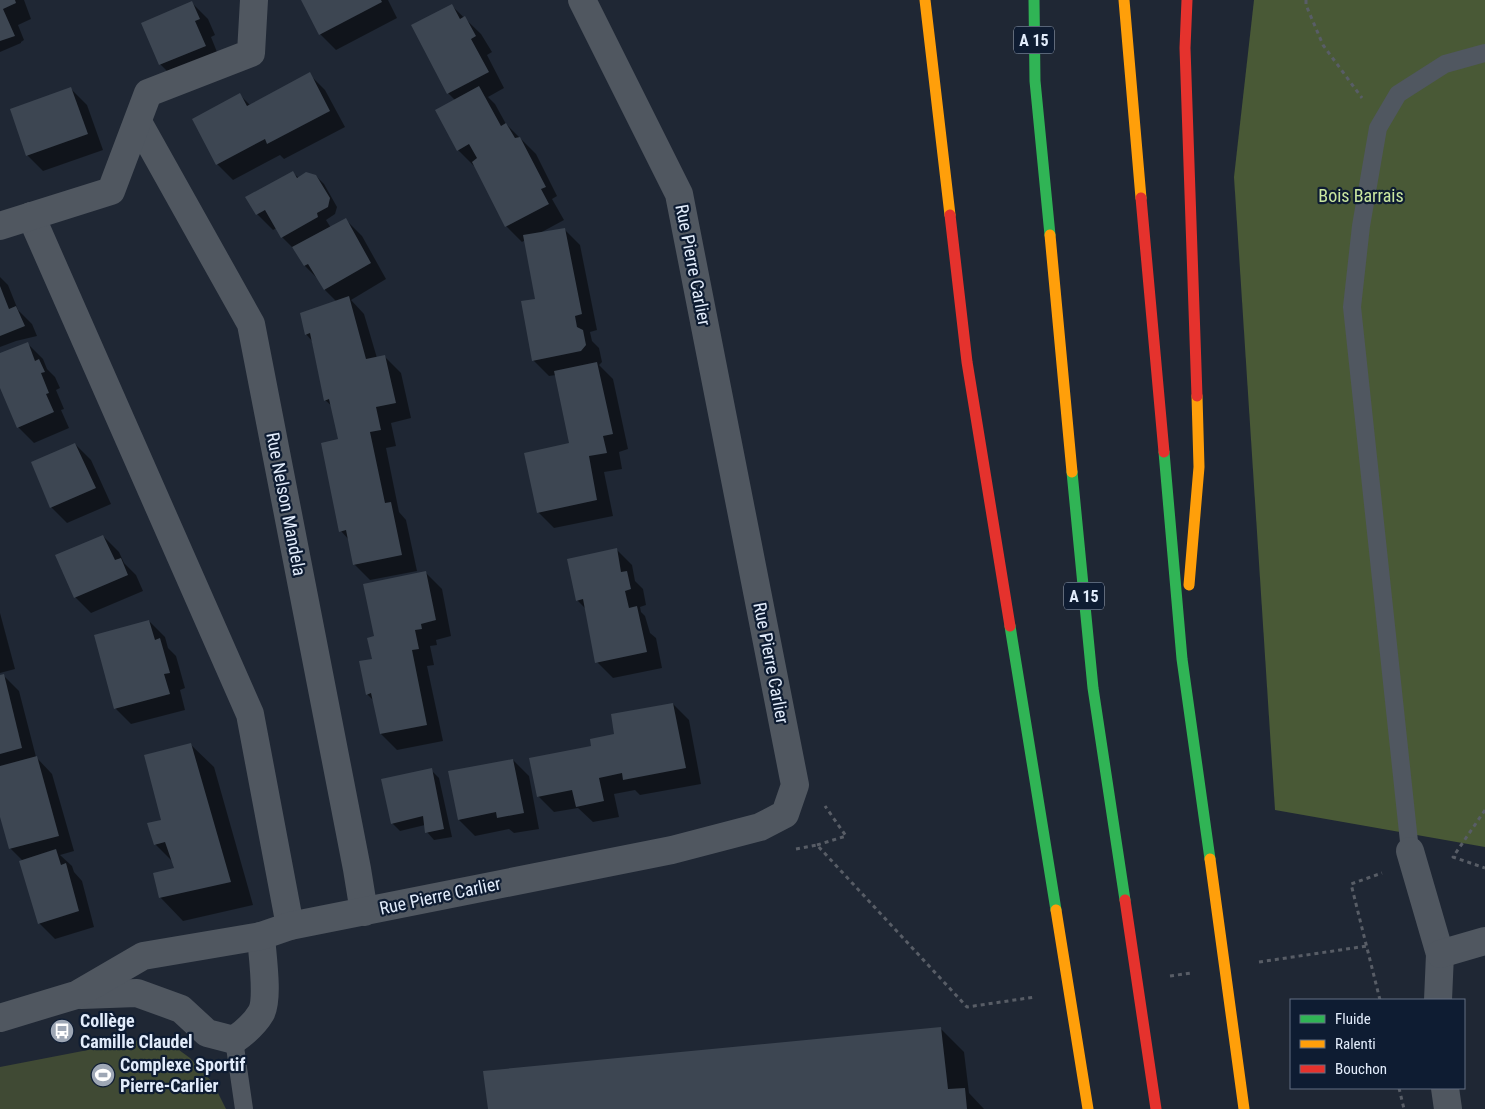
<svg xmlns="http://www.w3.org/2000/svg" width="1485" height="1109" font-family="'Roboto Condensed',sans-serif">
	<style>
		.green { fill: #404a34 }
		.forest { fill: #495936 }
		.shadow { fill: #0007 }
		.building { fill: #3d4652 }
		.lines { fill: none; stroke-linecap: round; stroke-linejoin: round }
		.path { stroke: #585d66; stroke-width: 3; stroke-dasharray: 4 4; stroke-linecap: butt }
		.lane { stroke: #505760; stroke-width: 18 }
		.street { stroke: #505760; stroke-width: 28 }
		.fast { stroke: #30b455; stroke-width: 11 }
		.slow { stroke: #ff9f0a; stroke-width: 11 }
		.jam { stroke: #e5322d; stroke-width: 11 }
		.labels { text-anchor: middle; stroke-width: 4.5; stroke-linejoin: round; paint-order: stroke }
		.shield { fill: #0e1c32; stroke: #a2aebf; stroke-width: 1 }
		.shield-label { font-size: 16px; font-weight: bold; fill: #e2ecfb }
		.park-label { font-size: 18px; fill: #cae7a0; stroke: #0e1c32 }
		.street-label { font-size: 18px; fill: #e2ecfb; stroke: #0e1c32 }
		.poi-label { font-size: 18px; font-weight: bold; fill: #e2ecfb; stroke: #0e1c32; text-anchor: start }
	</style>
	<rect width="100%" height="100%" fill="#1f2734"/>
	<!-- green -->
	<polygon class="green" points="150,1038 168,1042 190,1058 213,1083 226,1109 0,1109 0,1067"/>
	<!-- forest -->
	<polygon class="forest" points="1254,0 1485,0 1485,847 1275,810 1234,177"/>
	<!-- shadow -->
	<g class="shadow">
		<polygon points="0,0 24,0 31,19 18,25 24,40 21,42 21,43 0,52"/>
		<polygon points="302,0 388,0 397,18 336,50 320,34"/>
		<polygon points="192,3 208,19 215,35 211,37 221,62 176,80 160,64"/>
		<polygon points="452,6 481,34 492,52 487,55 504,88 488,97 495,104 506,124 536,154 557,196 552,199 564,220 540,233 564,229 580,245 597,330 590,332 592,341 599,348 602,362 599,365 613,379 628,449 619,452 622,469 604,472 613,516 554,528 538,512 571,444 556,375 549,376 533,360 536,300 525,240 522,242 506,226 475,165 474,166 458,150 455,100 448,93"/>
		<polygon points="309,74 325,90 345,127 284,159 280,155 233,180 217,164 193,120 240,95 250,105"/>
		<polygon points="71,89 87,105 103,150 43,171 27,155"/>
		<polygon points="293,173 299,178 316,176 324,184 337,207 335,214 326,220 331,228 346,220 362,236 386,279 351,300 364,314 377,358 385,357 401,373 411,418 391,423 396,446 386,448 399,512 406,520 417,571 370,580 354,564 349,540 341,531 339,440 333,407 325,400 312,341 306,334 337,302 325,290 318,279 305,266 297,252 282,237 277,228 273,230 257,214"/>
		<polygon points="0,277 8,285 18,310 32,324 37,336 16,341 0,347"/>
		<polygon points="27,343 43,359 47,369 55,377 60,388 56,390 64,409 61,410 69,428 34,443 18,427 0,385 0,355"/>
		<polygon points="75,444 91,460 111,504 67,523 51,507"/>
		<polygon points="103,536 119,552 124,563 136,575 143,591 91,613 75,597"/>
		<polygon points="616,549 632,565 635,581 643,589 646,605 640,607 641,612 645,616 650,633 656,638 662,668 613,678 597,662 586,609 577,600"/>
		<polygon points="426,573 442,589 451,636 436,640 437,645 430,646 434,665 427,666 443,741 397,750 381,734 374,701 367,694 373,660 375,637"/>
		<polygon points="0,613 15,669 0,673"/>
		<polygon points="149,621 165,637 168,648 176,656 185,688 180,690 185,710 131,724 115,708"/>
		<polygon points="3,675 19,691 36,757 52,774 74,851 60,855 72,866 74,872 82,881 94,927 55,939 39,923 23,861 10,848 0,813 0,676"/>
		<polygon points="673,704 689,720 701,784 640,795 635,790 614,794 619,817 593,822 578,808 554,812 538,796 616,735"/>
		<polygon points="190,744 214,767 253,905 183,921 160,897 176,869 173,862 155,844"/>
		<polygon points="513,760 529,776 539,829 514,833 509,829 475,836 459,820"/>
		<polygon points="431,770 439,778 452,837 434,840 427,832 425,825 400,831 392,823"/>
		<polygon points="940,1028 964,1052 969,1093 984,1109 490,1109"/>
	</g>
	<!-- building -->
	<g class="building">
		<polygon points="0,0 15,0 16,3 3,9 15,36 0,41"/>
		<polygon points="301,0 381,0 382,2 319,35"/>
		<polygon points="192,1 200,19 195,21 206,46 159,65 141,23"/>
		<polygon points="452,4 460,19 465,16 476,36 471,39 489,72 447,94 411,25"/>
		<polygon points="310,72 330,111 267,144 265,139 216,165 192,119 240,93 247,106"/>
		<polygon points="479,86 501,126 506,123 515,138 520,137 546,187 541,189 549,204 505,227 472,162 477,158 469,144 457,151 435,110"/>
		<polygon points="71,87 88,134 26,156 10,109"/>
		<polygon points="293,171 297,178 306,172 316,175 330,198 328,207 317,213 318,217 281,238 265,210 256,215 245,197"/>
		<polygon points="346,218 371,263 324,290 308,264 304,266 292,247"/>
		<polygon points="565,228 582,314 575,316 577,327 583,330 586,345 581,351 532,361 521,301 535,299 523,235"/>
		<polygon points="0,286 9,309 16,306 25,326 0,336"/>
		<polygon points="349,296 366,359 385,355 396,403 376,407 381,430 370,432 385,503 391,502 402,555 353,565 346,530 339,532 321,443 338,439 329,399 324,401 310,333 305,335 300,313"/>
		<polygon points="28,342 35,361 39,359 45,372 41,373 49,393 46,394 54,412 17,428 0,388 0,353"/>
		<polygon points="597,362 613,434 603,436 607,453 589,456 597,500 537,513 524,453 569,443 554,371"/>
		<polygon points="75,443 96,488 50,508 31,462"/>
		<polygon points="103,535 115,560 121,558 128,575 74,598 55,555"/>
		<polygon points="617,548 621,572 627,571 631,589 625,591 629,608 637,606 647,652 595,663 583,599 576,601 567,559"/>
		<polygon points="426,571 436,620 421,624 422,629 415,630 419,649 412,650 427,725 380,734 371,693 366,695 359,661 372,659 367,638 374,636 363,584"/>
		<polygon points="149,620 155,640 160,638 170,673 164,674 170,694 114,709 94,635"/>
		<polygon points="4,674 22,748 0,754 0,675"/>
		<polygon points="673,703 686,768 623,780 622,773 599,778 604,801 576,807 572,790 537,797 529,758 591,746 590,739 614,734 611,714"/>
		<polygon points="191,743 231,882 159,898 153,873 174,868 165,842 154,845 147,823 161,820 144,755"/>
		<polygon points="37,756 59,836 9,849 0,817 0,766"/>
		<polygon points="513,759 524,813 497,818 496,812 458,820 448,771"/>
		<polygon points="432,768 444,829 425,833 423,816 391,824 381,779"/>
		<polygon points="56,849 61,865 66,863 79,911 38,924 19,861"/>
		<polygon points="941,1027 948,1089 965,1088 967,1109 488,1109 483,1071"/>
	</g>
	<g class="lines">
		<!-- path -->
		<g class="path">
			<polyline points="1306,0 1306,5 1323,45 1362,98"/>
			<polyline points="1485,810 1453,857 1485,868"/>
			<polyline points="817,845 846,836 825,806"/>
			<polyline points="796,849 817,845 967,1007 1035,997"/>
			<polyline points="1259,962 1367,946"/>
			<polyline points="1170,976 1191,973"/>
			<polyline points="1380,1000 1351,884 1382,873"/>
			<polyline points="1399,1088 1404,1109"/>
		</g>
		<!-- lane -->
		<g class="lane">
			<polyline points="1410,851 1352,307 1361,226 1378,128 1398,94 1445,64 1485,53"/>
			<polyline points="234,1040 244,1109"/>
		</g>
		<!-- street -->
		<g class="street">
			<polyline points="138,122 251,324 357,869 364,912"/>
			<polyline points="31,216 250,714 290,926"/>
			<polyline points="0,226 111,191 148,93 251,53 254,0"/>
			<polyline points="1410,851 1440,954 1438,1000"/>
			<polyline points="1440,954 1485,941"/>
			<path d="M81,995L137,993L181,1009L207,1033L234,1040C244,1033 254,1025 261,1013C269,999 262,953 261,936"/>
			<polyline points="0,1018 76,995 143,956 261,936 290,926 672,850 760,827 785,814 795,785 679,194 582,0"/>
			<polyline points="1445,1088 1448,1109"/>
		</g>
		<!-- fast -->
		<g class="fast">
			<polyline points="1034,0 1035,81 1050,235"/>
			<polyline points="1164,452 1182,659 1210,859"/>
			<polyline points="1072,472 1093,688 1125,900"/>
			<polyline points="1010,626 1056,910"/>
		</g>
		<!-- slow -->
		<g class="slow">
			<polyline points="925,0 950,215"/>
			<polyline points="1124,0 1141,198"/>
			<polyline points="1050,235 1072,472"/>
			<polyline points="1189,585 1199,467 1197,396"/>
			<polyline points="1210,859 1244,1109"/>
			<polyline points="1056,910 1088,1109"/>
		</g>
		<!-- jam -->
		<g class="jam">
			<polyline points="1187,0 1185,48 1197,396"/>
			<polyline points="1141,198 1164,452"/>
			<polyline points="950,215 967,362 1010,626"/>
			<polyline points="1125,900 1156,1109"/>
		</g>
	</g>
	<!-- icons -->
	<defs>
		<g id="bus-disc" transform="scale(1.25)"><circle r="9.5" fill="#9ea7b5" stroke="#0e1c32"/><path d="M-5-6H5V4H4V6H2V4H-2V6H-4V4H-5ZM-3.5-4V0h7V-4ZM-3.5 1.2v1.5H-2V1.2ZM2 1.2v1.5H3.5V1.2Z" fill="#fff"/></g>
		<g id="stadium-disc" transform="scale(1.25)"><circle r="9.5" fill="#9ea7b5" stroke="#0e1c32"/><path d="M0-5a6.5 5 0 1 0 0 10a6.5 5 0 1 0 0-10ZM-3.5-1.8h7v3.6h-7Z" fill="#fff"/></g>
	</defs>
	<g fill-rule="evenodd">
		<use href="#bus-disc" x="62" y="1031"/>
		<use href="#stadium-disc" x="103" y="1075"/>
	</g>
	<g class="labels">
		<!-- shield labels -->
		<g class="shield">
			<rect x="1014" y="26.5" width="40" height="27" rx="4"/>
			<rect x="1064" y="582.5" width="40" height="27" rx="4"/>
		</g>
		<g class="shield-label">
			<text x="1034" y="46">A 15</text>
			<text x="1084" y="602">A 15</text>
		</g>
		<!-- park labels -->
		<g class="park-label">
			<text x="1361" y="202">Bois Barrais</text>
		</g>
		<!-- street labels -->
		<g class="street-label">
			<text transform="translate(693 265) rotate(79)" y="6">Rue Pierre Carlier</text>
			<text transform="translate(286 504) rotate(79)" y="6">Rue Nelson Mandela</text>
			<text transform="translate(771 663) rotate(79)" y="6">Rue Pierre Carlier</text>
			<text transform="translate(440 896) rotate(-12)" y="6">Rue Pierre Carlier</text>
		</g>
		<!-- poi labels -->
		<g class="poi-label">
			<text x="80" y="1027">Collège<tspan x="80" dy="21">Camille Claudel</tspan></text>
			<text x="120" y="1071">Complexe Sportif<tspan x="120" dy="21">Pierre-Carlier</tspan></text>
		</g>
	</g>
	<!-- legend -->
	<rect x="1290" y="999" width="175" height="90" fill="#0e1c32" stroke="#636f82"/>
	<rect x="1300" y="1015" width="25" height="8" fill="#30b455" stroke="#636f82"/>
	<text x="1335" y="1024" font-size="15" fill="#e2ecfb">Fluide</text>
	<rect x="1300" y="1040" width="25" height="8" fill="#ff9f0a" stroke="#636f82"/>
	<text x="1335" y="1049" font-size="15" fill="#e2ecfb">Ralenti</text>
	<rect x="1300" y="1065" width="25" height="8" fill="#e5322d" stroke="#636f82"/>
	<text x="1335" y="1074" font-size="15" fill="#e2ecfb">Bouchon</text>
</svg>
